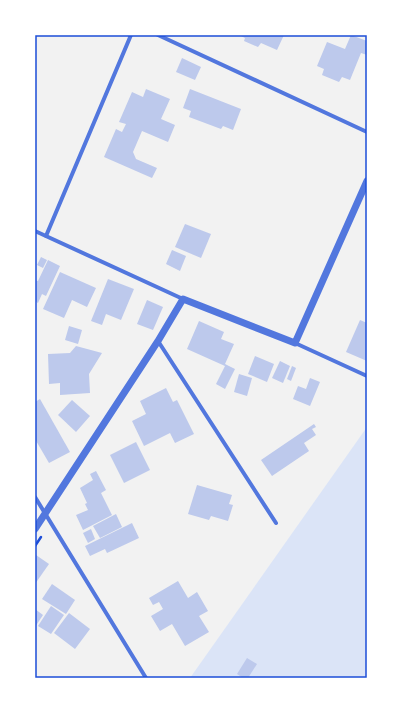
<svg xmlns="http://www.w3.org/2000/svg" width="402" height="713" font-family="Lato,sans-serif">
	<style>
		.green { fill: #dbe4f7 }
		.building { fill: #bdc9ec }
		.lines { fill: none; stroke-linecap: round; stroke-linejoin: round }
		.path { stroke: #1d4ed8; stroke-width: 2.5 }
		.minor { stroke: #5277de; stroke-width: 4 }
		.tertiary { stroke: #5277de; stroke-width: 7 }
		.neatline { fill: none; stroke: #1d4ed8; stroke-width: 1.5 }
	</style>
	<rect width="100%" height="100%" fill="#f2f2f2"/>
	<!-- green -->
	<polygon class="green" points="367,427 367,678 190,678"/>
	<!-- building -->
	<g class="building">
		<polygon points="239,35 284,35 277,50 261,43 258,47 244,41 245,38"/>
		<polygon points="351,35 367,41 367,55 361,53 350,80 342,77 339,82 322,75 324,69 317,66 327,42 345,49"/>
		<polygon points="182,58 201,67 195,80 176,72"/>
		<polygon points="146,89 170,99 161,119 175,125 168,142 142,131 133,152 136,159 157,168 152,178 104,157 116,129 122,132 126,124 119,122 132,92 143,97"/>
		<polygon points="190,89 241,109 233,130 223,126 221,129 189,117 191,111 183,108"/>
		<polygon points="185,224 211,234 201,258 175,247"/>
		<polygon points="172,250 186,256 180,271 166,264"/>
		<polygon points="41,257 47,260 43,268 37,265"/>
		<polygon points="48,260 60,266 46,296 42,294 38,303 35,301 35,280 38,281"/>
		<polygon points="60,272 96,288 87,307 72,300 64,318 43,309"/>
		<polygon points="108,279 134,289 121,320 106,314 102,325 91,321"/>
		<polygon points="147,300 163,307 153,330 137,324"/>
		<polygon points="360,320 367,323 367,361 346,352"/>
		<polygon points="199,321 224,332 221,339 234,344 225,364 235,369 225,389 216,384 225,366 187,349"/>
		<polygon points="69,326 82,330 78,344 65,340"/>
		<polygon points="76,346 102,353 89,374 90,393 60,395 60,383 49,384 48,354 70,353"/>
		<polygon points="255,356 274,364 267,382 248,374"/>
		<polygon points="280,361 290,366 283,383 272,378"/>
		<polygon points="292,366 296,368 291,381 287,379"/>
		<polygon points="239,374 252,378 247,396 234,392"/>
		<polygon points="310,378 320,382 310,406 293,399 298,386 306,389"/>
		<polygon points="166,388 173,402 177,400 194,434 175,443 170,433 144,446 132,421 146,414 140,401"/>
		<polygon points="40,399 70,452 49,463 35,439 35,402"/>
		<polygon points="72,400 90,416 76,432 58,415"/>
		<polygon points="314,424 316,427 312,429 316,435 304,443 309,451 272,476 261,460"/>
		<polygon points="136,442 150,470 124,483 110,455"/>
		<polygon points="96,471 106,490 101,493 112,515 83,530 76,515 88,510 85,504 87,503 80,488 93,480 90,474"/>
		<polygon points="197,485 232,495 229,504 233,505 228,521 211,516 209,520 188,514"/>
		<polygon points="116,514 122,527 100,538 93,526"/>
		<polygon points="132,523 139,538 107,553 105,549 90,556 85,546"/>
		<polygon points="91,529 95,539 88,543 83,533"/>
		<polygon points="36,555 49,564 35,584 35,556"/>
		<polygon points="178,581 188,598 197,592 208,611 199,616 209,632 185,646 172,624 160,631 151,616 163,609 159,602 153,605 149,598"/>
		<polygon points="52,584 75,600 66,614 42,599"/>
		<polygon points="51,606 64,615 51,634 38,626"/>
		<polygon points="35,609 43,615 35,627"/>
		<polygon points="69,613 90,629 75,649 54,633"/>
		<polygon points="247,658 257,664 248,678 243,678 237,674"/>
	</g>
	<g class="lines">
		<!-- path -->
		<polyline class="path" points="35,546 41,537"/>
		<!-- minor -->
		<g class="minor">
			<polyline points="158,35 367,132"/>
			<polyline points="35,231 183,299"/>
			<polyline points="46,236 131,35"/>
			<polyline points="158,341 276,523"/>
			<polyline points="295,343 367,376"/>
			<polyline points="35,497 146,678"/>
		</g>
		<!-- tertiary -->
		<polyline class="tertiary" points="35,529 158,341 183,299 295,343 367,181"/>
	</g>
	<!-- border -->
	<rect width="402" height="713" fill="none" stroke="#ffffff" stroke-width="72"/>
	<rect x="36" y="36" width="330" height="641" class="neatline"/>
</svg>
